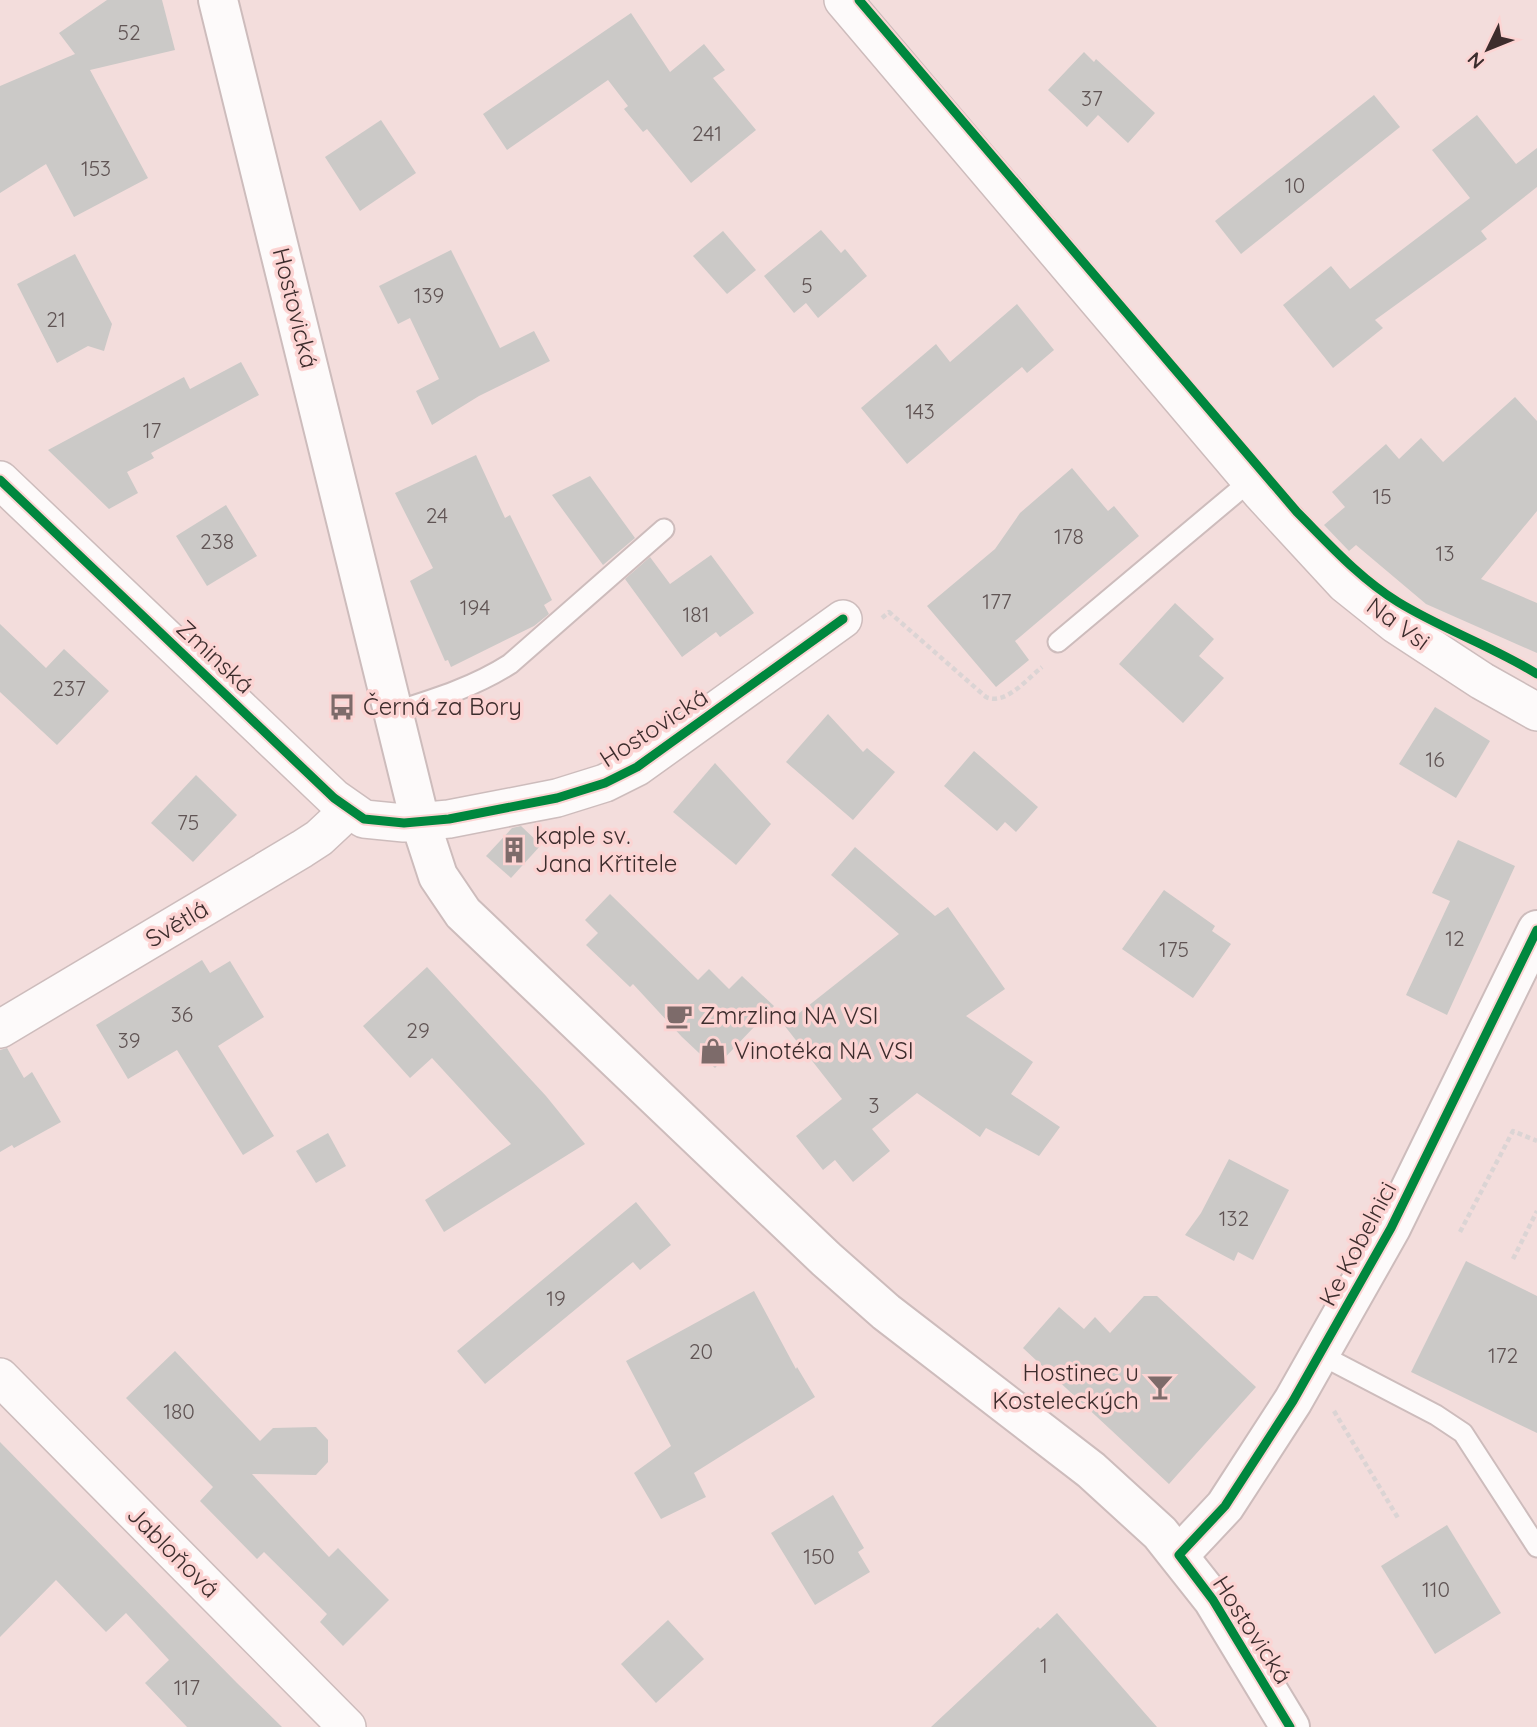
<svg xmlns="http://www.w3.org/2000/svg" width="1537" height="1727" font-family="Quicksand,sans-serif">
	<style>
		.building { fill: #cbc9c7 }
		.lines { fill: none; stroke-linecap: round; stroke-linejoin: round }
		.service-casing { stroke: #cdbcbc; stroke-width: 23 }
		.minor-casing { stroke: #cdbcbc; stroke-width: 40 }
		.tertiary-casing { stroke: #cdbcbc; stroke-width: 42 }
		.secondary-casing { stroke: #cdbcbc; stroke-width: 42 }
		.path { stroke: #dbd4d4; stroke-width: 4.5; stroke-dasharray: 5 3.5; stroke-linecap: butt }
		.service { stroke: #fdfafa; stroke-width: 19 }
		.minor { stroke: #fdfafa; stroke-width: 37 }
		.tertiary { stroke: #fdfafa; stroke-width: 38 }
		.secondary { stroke: #fdfafa; stroke-width: 38 }
		.cycleway-casing { stroke: #fcd4d3; stroke-width: 13 }
		.cycleway { stroke: #00873e; stroke-width: 9 }
		.labels { text-anchor: middle; stroke-width: 7; stroke-linejoin: round; paint-order: stroke }
		.number-label { font-size: 21px; fill: #605454 }
		.street-label { font-size: 24px; fill: #3d2d2d; stroke: #fcd4d3 }
		.poi-label { font-size: 24px; fill: #3d2d2d; stroke: #fcd4d3; text-anchor: start }
	</style>
	<rect width="100%" height="100%" fill="#f3dddc"/>
	<!-- building -->
	<g class="building">
		<polygon points="107,0 162,0 175,50 90,70 148,178 74,217 46,164 0,193 0,86 75,54 59,33"/>
		<polygon points="631,13 670,72 704,44 725,70 713,78 756,130 691,183 647,129 643,132 624,109 628,106 608,80 507,150 483,114"/>
		<polygon points="1084,52 1094,62 1096,59 1155,113 1128,143 1098,115 1087,127 1048,90"/>
		<polygon points="1374,95 1400,127 1241,254 1215,221"/>
		<polygon points="1477,115 1516,164 1537,148 1537,187 1481,231 1487,239 1375,320 1383,328 1333,368 1283,305 1331,266 1350,289 1470,198 1432,150"/>
		<polygon points="381,120 416,173 360,211 325,157"/>
		<polygon points="821,230 841,253 845,249 867,276 818,318 806,303 794,313 764,276"/>
		<polygon points="723,231 756,270 727,294 693,256"/>
		<polygon points="451,250 500,348 534,331 550,361 479,396 432,425 416,391 439,379 410,318 398,324 379,286"/>
		<polygon points="75,254 112,324 104,351 88,346 57,363 17,284"/>
		<polygon points="1017,304 1054,350 1027,373 1022,367 907,464 861,408 936,344 950,362"/>
		<polygon points="241,362 259,395 151,453 154,458 127,472 138,493 109,509 48,450 184,377 190,389"/>
		<polygon points="1515,397 1537,421 1537,511 1481,579 1537,603 1537,653 1426,604 1356,545 1349,551 1324,525 1345,507 1332,492 1386,444 1399,459 1421,438 1443,462"/>
		<polygon points="476,455 505,518 510,515 552,600 544,605 549,614 534,626 451,667 448,660 445,661 410,581 433,568 395,493"/>
		<polygon points="1072,468 1108,511 1114,506 1139,536 1015,641 1029,660 996,687 927,606 995,549 1020,513"/>
		<polygon points="590,476 635,538 603,565 552,495"/>
		<polygon points="226,505 257,556 207,586 176,536"/>
		<polygon points="711,555 754,613 720,637 716,632 682,657 625,579 650,557 670,584"/>
		<polygon points="1175,603 1214,639 1199,656 1224,678 1183,723 1119,664"/>
		<polygon points="0,624 46,668 64,649 109,691 57,745 0,692"/>
		<polygon points="1435,707 1490,741 1456,798 1399,764"/>
		<polygon points="828,714 863,752 867,748 895,772 853,820 786,762"/>
		<polygon points="974,751 1038,807 1016,832 1005,822 997,831 944,786"/>
		<polygon points="715,763 771,824 736,865 673,812"/>
		<polygon points="196,775 237,815 193,862 151,823"/>
		<polygon points="521,826 541,845 511,878 486,856 512,828"/>
		<polygon points="1458,840 1515,866 1447,1015 1406,995 1450,901 1432,893"/>
		<polygon points="855,847 935,916 948,907 1005,989 966,1016 1033,1062 1011,1094 1060,1127 1039,1156 986,1128 980,1137 917,1093 872,1129 890,1151 853,1182 835,1160 823,1170 796,1136 842,1099 784,1025 899,934 831,875"/>
		<polygon points="1164,890 1215,926 1212,931 1231,944 1193,998 1122,949"/>
		<polygon points="610,894 698,980 709,969 729,989 742,976 774,1006 715,1068 682,1037 633,984 630,987 586,945 598,933 585,920"/>
		<polygon points="202,960 210,973 230,961 264,1017 218,1046 274,1136 243,1155 177,1050 128,1079 96,1025"/>
		<polygon points="427,967 546,1096 585,1144 444,1232 425,1200 511,1144 432,1058 410,1078 363,1026"/>
		<polygon points="7,1048 24,1078 32,1072 61,1122 14,1148 12,1145 0,1152 0,1050"/>
		<polygon points="328,1133 346,1166 316,1183 296,1151"/>
		<polygon points="1229,1159 1289,1190 1253,1260 1238,1252 1234,1261 1185,1235 1201,1213"/>
		<polygon points="636,1202 671,1245 640,1270 633,1262 485,1384 457,1351"/>
		<polygon points="1466,1261 1537,1296 1537,1433 1411,1372"/>
		<polygon points="754,1291 796,1369 797,1367 815,1397 694,1473 706,1497 661,1519 634,1473 671,1446 626,1361"/>
		<polygon points="1144,1296 1157,1296 1256,1387 1169,1484 1023,1348 1059,1307 1084,1329 1095,1317 1110,1333"/>
		<polygon points="175,1351 260,1441 273,1428 316,1427 328,1440 328,1462 316,1475 252,1474 329,1557 338,1548 389,1600 343,1646 320,1622 327,1614 264,1552 257,1559 200,1501 213,1487 126,1398"/>
		<polygon points="0,1442 237,1683 282,1727 187,1727 145,1683 169,1660 126,1613 106,1632 56,1580 0,1637"/>
		<polygon points="833,1495 864,1548 858,1552 870,1572 815,1605 771,1533"/>
		<polygon points="1447,1525 1501,1613 1435,1654 1381,1566"/>
		<polygon points="1057,1613 1157,1727 931,1727 1038,1627 1040,1629"/>
		<polygon points="668,1620 704,1659 656,1703 621,1664"/>
	</g>
	<g class="lines">
		<!-- service casing -->
		<g class="service-casing">
			<g id="service">
				<polyline points="1058,642 1250,481"/>
				<path d="M394,712C435,699 474,687 510,664L664,529"/>
				<polyline points="1319,1354 1436,1415 1463,1433 1537,1547"/>
			</g>
		</g>
		<!-- minor casing -->
		<g class="minor-casing">
			<g id="minor">
				<polyline points="843,0 1262,494 1345,584 1395,624 1482,681 1537,712"/>
				<polyline points="0,480 334,798 364,819 404,823 449,819 557,798 605,783 637,767 843,619"/>
				<polyline points="0,1029 302,849 319,838 349,810"/>
				<polyline points="0,1377 347,1727"/>
			</g>
		</g>
		<!-- tertiary casing -->
		<g class="tertiary-casing">
			<polyline id="tertiary" points="1179,1555 1225,1506 1293,1401 1391,1228 1537,930"/>
		</g>
		<!-- secondary casing -->
		<g class="secondary-casing">
			<polyline id="secondary" points="218,0 420,821 438,876 463,913 826,1259 886,1312 1091,1470 1160,1533 1213,1600 1290,1727"/>
		</g>
		<!-- path -->
		<g class="path">
			<path d="M882,618L889,612L986,697C1005,706 1027,679 1042,667"/>
			<polyline points="1460,1232 1513,1131 1537,1141"/>
			<polyline points="1513,1259 1537,1211"/>
			<polyline points="1334,1411 1398,1518"/>
		</g>
		<!-- service -->
		<use href="#service" class="service"/>
		<!-- minor -->
		<use href="#minor" class="minor"/>
		<!-- tertiary -->
		<use href="#tertiary" class="tertiary"/>
		<!-- secondary -->
		<use href="#secondary" class="secondary"/>
		<!-- cycleway casing -->
		<g class="cycleway-casing">
			<g id="cycleway">
				<path d="M859,0L1297,512C1329,544 1359,578 1398,602C1442,629 1492,646 1537,674"/>
				<polyline points="0,480 334,798 364,819 404,823 449,819 557,798 605,783 637,767 843,619"/>
				<polyline points="1290,1727 1213,1600 1179,1555 1225,1506 1293,1401 1391,1228 1537,930"/>
			</g>
		</g>
		<!-- cycleway -->
		<use href="#cycleway" class="cycleway"/>
	</g>
	<!-- icons -->
	<defs>
		<g id="bus-bare" transform="scale(2.1)"><path d="M-5-6H5V4H4V6H2V4H-2V6H-4V4H-5ZM-3.5-4V0h7V-4ZM-3.5 1.2v1.5H-2V1.2ZM2 1.2v1.5H3.5V1.2Z" fill="#7d6b6a" stroke="#fcd4d3" stroke-width="2.5" paint-order="stroke"/></g>
		<g id="building-bare" transform="scale(2.1)"><path d="M-4-6H4V6H1V3H-1V6H-4ZM-2.5-4.3h1.7v1.8h-1.7ZM.8-4.3h1.7v1.8H.8ZM-2.5-1h1.7V.8h-1.7ZM.8-1h1.7V.8H.8Z" fill="#7d6b6a" stroke="#fcd4d3" stroke-width="2.5" paint-order="stroke"/></g>
		<g id="cafe-bare" transform="scale(2.1)"><path d="M-5.5-4.5H6V0H3Q3 3.5 0 3.5H-2.5Q-5.5 3.5-5.5 0ZM3-3.2v2h1.7v-2ZM-6 4.5H4V6H-6Z" fill="#7d6b6a" stroke="#fcd4d3" stroke-width="2.5" paint-order="stroke"/></g>
		<g id="shop-bare" transform="scale(2.1)"><path d="M-5-2.5h2.3a2.7 3.5 0 0 1 5.4 0H5L5.5 6h-11ZM-1.5-2.5h3a1.5 2.3 0 0 0-3 0Z" fill="#7d6b6a" stroke="#fcd4d3" stroke-width="2.5" paint-order="stroke"/></g>
		<g id="bar-bare" transform="scale(2.1)"><path d="M-6-5H6L.8 .8V4.5H3.5V6h-7V4.5H-.8V.8Z" fill="#7d6b6a" stroke="#fcd4d3" stroke-width="2.5" paint-order="stroke"/></g>
	</defs>
	<g fill-rule="evenodd">
		<use href="#bus-bare" x="342" y="707"/>
		<use href="#building-bare" x="514" y="850"/>
		<use href="#cafe-bare" x="679" y="1016"/>
		<use href="#shop-bare" x="713" y="1051"/>
		<use href="#bar-bare" x="1160" y="1387"/>
	</g>
	<g class="labels">
		<!-- number labels -->
		<g class="number-label">
			<text x="129" y="40">52</text>
			<text x="1092" y="106">37</text>
			<text x="707" y="141">241</text>
			<text x="96" y="176">153</text>
			<text x="1295" y="193">10</text>
			<text x="807" y="293">5</text>
			<text x="429" y="303">139</text>
			<text x="56" y="327">21</text>
			<text x="920" y="419">143</text>
			<text x="152" y="438">17</text>
			<text x="1382" y="504">15</text>
			<text x="437" y="523">24</text>
			<text x="1069" y="544">178</text>
			<text x="217" y="549">238</text>
			<text x="1445" y="561">13</text>
			<text x="997" y="609">177</text>
			<text x="475" y="615">194</text>
			<text x="696" y="622">181</text>
			<text x="69" y="696">237</text>
			<text x="1435" y="767">16</text>
			<text x="188" y="830">75</text>
			<text x="1455" y="946">12</text>
			<text x="1174" y="957">175</text>
			<text x="182" y="1022">36</text>
			<text x="418" y="1038">29</text>
			<text x="129" y="1048">39</text>
			<text x="874" y="1113">3</text>
			<text x="1234" y="1226">132</text>
			<text x="556" y="1306">19</text>
			<text x="701" y="1359">20</text>
			<text x="1503" y="1363">172</text>
			<text x="179" y="1419">180</text>
			<text x="819" y="1564">150</text>
			<text x="1436" y="1597">110</text>
			<text x="1044" y="1673">1</text>
			<text x="187" y="1695">117</text>
		</g>
		<!-- street labels -->
		<g class="street-label">
			<text transform="translate(295 308) rotate(76)" y="8">Hostovická</text>
			<text transform="translate(1398 624) rotate(36)" y="8">Na Vsi</text>
			<text transform="translate(215 657) rotate(43)" y="8">Zminská</text>
			<text transform="translate(654 728) rotate(-33)" y="8">Hostovická</text>
			<text transform="translate(177 924) rotate(-31)" y="8">Světlá</text>
			<text transform="translate(1358 1244) rotate(-62)" y="8">Ke Kobelnici</text>
			<text transform="translate(173 1552) rotate(45)" y="8">Jabloňová</text>
			<text transform="translate(1252 1630) rotate(57)" y="8">Hostovická</text>
		</g>
		<!-- poi labels -->
		<g class="poi-label">
			<text x="363" y="715">Černá za Bory</text>
			<text x="535" y="844">kaple sv.<tspan x="535" dy="28">Jana Křtitele</tspan></text>
			<text x="700" y="1024">Zmrzlina NA VSI</text>
			<text x="734" y="1059">Vinotéka NA VSI</text>
			<text x="1139" y="1381" text-anchor="end">Hostinec u<tspan x="1139" dy="28">Kosteleckých</tspan></text>
		</g>
	</g>
	<!-- north arrow -->
	<g transform="translate(1488 49) rotate(227)" stroke="#fcd4d3" stroke-width="5" paint-order="stroke">
	<path d="M0-5L12 26L0 18L-12 26Z" fill="#3d2d2d"/>
	<text y="-10" font-size="19" font-weight="bold" text-anchor="middle" fill="#3d2d2d">N</text>
	</g>
</svg>
